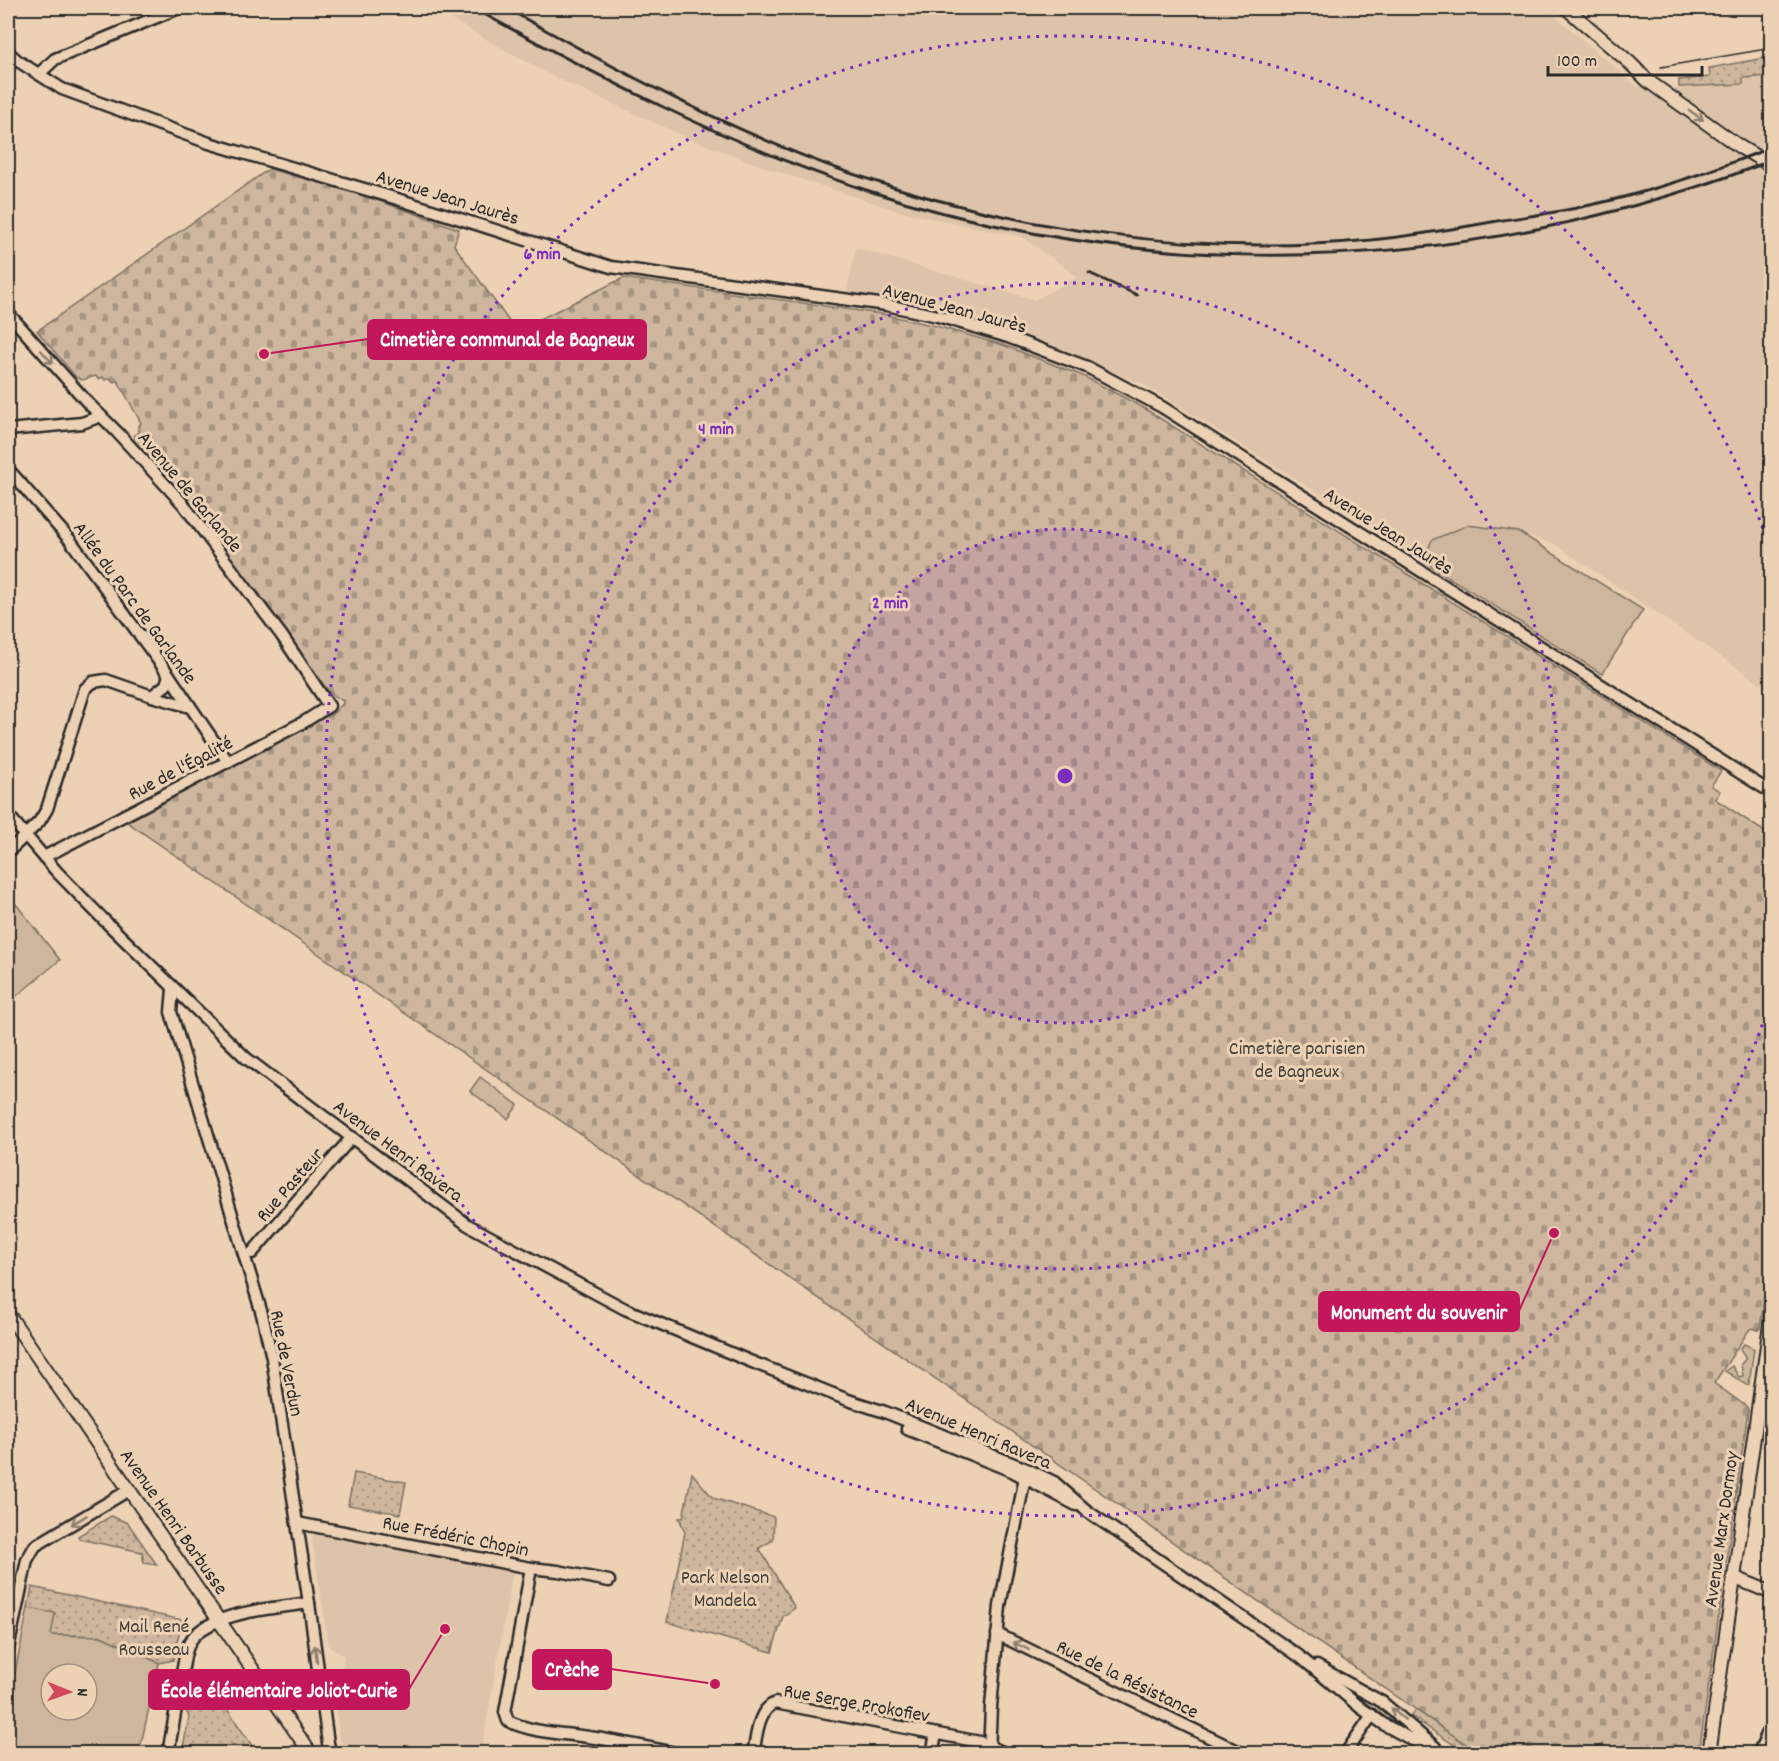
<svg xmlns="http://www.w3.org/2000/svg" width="1779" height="1761" font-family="Dekko,sans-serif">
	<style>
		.built { fill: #ddc3a9 }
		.grass { fill: url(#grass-dots); stroke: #7c7064; stroke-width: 1.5 }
		.cemetery { fill: url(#cemetery-stones); stroke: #7c7064; stroke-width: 1.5 }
		.garden { fill: #ceb69e; stroke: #7c7064; stroke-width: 1.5; fill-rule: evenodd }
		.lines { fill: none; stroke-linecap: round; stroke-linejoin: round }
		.minor-casing { stroke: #2b2b2b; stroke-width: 15 }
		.major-casing { stroke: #2b2b2b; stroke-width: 16 }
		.minor { stroke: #edd1b4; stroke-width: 10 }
		.major { stroke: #edd1b4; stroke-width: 12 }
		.tram { stroke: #2b2b2b; stroke-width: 1.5 }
		.rail { stroke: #2b2b2b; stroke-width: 3 }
		.oneway { stroke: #8c7e70 }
		.ring { fill: none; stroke: #7b2cbf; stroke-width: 3; stroke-dasharray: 3 6 }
		.labels { text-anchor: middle; stroke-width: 6; stroke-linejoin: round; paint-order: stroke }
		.street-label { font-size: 20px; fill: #2b2b2b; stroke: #edd1b4 }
		.park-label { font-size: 20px; fill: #43403c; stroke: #edd1b4 }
		.centre { fill: #7b2cbf; stroke: #edd1b4; stroke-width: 3 }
		.ring-label { font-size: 18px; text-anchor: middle; font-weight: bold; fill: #7b2cbf; stroke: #edd1b4; stroke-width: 6; stroke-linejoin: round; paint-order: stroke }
		.leader { fill: none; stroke: #c2185b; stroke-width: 2 }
		.callout-dot { fill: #c2185b; stroke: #edd1b4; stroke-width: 2 }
		.callout { fill: #c2185b; stroke: #c2185b; stroke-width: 2 }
		.callout-label { font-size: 21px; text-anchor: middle; font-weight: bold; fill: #fff }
	</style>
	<defs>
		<pattern id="grass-dots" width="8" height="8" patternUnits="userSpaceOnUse" patternTransform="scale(1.5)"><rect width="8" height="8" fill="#ceb69e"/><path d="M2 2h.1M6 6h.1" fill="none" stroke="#a79481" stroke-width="1.8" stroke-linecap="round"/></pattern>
		<pattern id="cemetery-stones" width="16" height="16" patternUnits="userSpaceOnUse" patternTransform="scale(1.5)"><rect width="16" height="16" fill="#ceb69e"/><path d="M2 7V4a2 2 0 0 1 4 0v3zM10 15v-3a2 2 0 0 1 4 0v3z" fill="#a79481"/></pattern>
	</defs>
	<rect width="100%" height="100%" fill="#edd1b4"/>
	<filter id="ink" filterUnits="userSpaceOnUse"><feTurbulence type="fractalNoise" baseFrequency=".0167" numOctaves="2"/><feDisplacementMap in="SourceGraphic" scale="12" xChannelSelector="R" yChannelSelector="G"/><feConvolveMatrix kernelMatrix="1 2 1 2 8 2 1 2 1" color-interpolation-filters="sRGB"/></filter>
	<g filter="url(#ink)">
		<!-- built -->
		<g class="built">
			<polygon points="431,8 1546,8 1637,87 1677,88 1743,84 1742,78 1770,76 1772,83 1771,694 1767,688 1556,545 1519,532 1468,525 1432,540 1423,561 1331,501 1145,385 1067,353 956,317 846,295 856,248 1035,300 1078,277 1022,237 898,211 764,167 692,140 548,74"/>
			<polygon points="315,1534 513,1571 481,1753 345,1753 339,1736 336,1705 344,1656 329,1646 312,1538"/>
		</g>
		<!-- grass -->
		<g class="grass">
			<polygon points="1771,57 1771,83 1769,76 1743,78 1743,84 1679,87 1679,80 1710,77 1709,68"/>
			<polygon points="354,1473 406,1482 400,1514 348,1505"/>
			<polygon points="692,1473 713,1498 774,1517 773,1540 759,1548 795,1608 783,1616 772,1652 667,1622 685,1532 679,1518 683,1518"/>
			<polygon points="111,1516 128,1523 157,1565 144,1563 142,1552 79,1539 78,1536"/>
			<polygon points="32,1587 182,1620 173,1660 159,1663 101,1636 50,1635 28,1608"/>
			<polygon points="189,1697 213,1702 221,1700 257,1753 182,1753 189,1717 186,1711"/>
			<polygon points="1416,1710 1479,1753 1466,1753 1411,1716"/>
		</g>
		<!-- cemetery -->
		<polygon class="cemetery" points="269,169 354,192 459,229 454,245 516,331 623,278 882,314 936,326 1003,345 1083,376 1142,407 1721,771 1711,786 1720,791 1715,799 1771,836 1772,1249 1760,1328 1758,1330 1753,1328 1749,1330 1714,1383 1747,1407 1748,1410 1699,1753 1479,1753 127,822 335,712 344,702 329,692 184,498 133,440 136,438 134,435 139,432 138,427 141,423 118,381 113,382 110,378 105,380 103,377 98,379 96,376 82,380 76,377 37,331"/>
		<!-- garden -->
		<g class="garden">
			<polygon points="1468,525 1519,532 1643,610 1602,674 1423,561 1432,540"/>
			<polygon points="8,894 60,960 8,1003"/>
			<polygon points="480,1077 518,1105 508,1119 470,1091"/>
			<polygon points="1744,1344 1754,1349 1749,1384 1747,1385 1725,1371 1732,1366 1739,1377 1743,1376 1741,1364 1746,1358 1740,1349"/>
			<path d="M28,1608L55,1613L51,1635L101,1636L159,1663L139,1753H8V1707ZM51,1674H87V1710H51Z"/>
		</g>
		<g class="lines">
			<!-- minor casing -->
			<g class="minor-casing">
				<g id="minor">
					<polyline points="8,52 18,61 62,89 209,143 391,197 611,267 886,305 938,316 1008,337 1087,367 1162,407 1772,793"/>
					<polyline points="40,73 55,59 179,8"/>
					<polyline points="8,313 88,403 117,432 183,504 282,636 329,706 304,722 44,857"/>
					<polyline points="8,430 82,423 101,416"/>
					<polyline points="8,469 70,540 169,675 228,762"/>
					<polyline points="152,696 190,707"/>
					<polyline points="8,815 57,872 105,921 246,1058 468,1225 625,1309 752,1362 848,1400 885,1412 1029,1470 1054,1482 1087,1511 1299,1656 1361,1708 1385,1725 1438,1754"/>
					<polyline points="8,852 39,822 47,809 85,689 93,682 106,680 152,696 166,685 169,675"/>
					<polyline points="173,989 171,1012 262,1314 272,1358 309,1603 328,1743 331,1754"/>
					<polyline points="252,1253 352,1137"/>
					<polyline points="907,1429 1012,1471 1076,1505"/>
					<polyline points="297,1523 531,1568 558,1571 609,1581"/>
					<path d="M531,1568L505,1712L508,1721C531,1732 557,1733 581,1736C615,1740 648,1748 682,1754"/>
					<polyline points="997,1634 1244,1754"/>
					<polyline points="8,1649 27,1560 35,1546 129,1490"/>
					<polyline points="1317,1666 1382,1702 1435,1747"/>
					<path d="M168,1754L185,1656C187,1648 189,1641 195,1635C220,1611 277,1608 309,1603"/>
					<path d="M753,1754C757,1736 757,1711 775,1703L980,1742L1007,1754"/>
					<polyline points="932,1754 936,1734"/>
					<polyline points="989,1754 991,1707 1000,1606 1025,1477"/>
					<polyline points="1345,1754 1372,1715"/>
					<polyline points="1758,1754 1772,1724"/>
				</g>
			</g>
			<!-- major casing -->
			<g class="major-casing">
				<g id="major">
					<polyline points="1566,8 1629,62 1648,81 1740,147 1772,166"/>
					<polyline points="8,1314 311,1754"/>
					<polyline points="1733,1577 1772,1593"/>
					<polyline points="1709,1754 1772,1310"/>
				</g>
			</g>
			<!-- minor -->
			<use href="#minor" class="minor"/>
			<!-- major -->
			<use href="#major" class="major"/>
			<!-- tram -->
			<polyline class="tram" points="1661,67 1772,48"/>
			<!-- rail -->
			<g class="rail">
				<path d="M473,8C599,77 727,144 863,189C1109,271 1373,276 1622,209C1673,195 1723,180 1772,160"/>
				<path d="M506,8C615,69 728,130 847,172C1013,230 1195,257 1371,240C1415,236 1459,228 1503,220C1529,216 1555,213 1581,207C1646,194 1710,172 1772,147"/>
				<polyline points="1089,273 1137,295"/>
			</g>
		</g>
		<!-- one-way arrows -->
		<defs><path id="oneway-shaft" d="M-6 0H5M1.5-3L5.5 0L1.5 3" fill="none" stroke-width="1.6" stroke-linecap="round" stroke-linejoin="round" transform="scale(1.5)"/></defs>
		<g class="oneway">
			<use href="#oneway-shaft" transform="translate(1696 115) rotate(36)"/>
			<use href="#oneway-shaft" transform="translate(47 357) rotate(48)"/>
			<use href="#oneway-shaft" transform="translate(79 1520) rotate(149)"/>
			<use href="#oneway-shaft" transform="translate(1021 1646) rotate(-154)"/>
			<use href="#oneway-shaft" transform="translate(316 1654) rotate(-97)"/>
			<use href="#oneway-shaft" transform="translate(1398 1714) rotate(-140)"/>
		</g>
	</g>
	<!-- distance rings -->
	<circle cx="1065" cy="776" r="247" fill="#7b2cbf" fill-opacity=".12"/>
	<g class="ring">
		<circle cx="1065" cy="776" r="247"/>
		<circle cx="1065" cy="776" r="493"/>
		<path d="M1771 999A740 740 0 1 1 1771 553"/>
	</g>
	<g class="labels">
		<!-- street labels -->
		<g class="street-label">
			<text transform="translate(448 196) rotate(17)" y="7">Avenue Jean Jaurès</text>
			<text transform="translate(955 307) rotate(15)" y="7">Avenue Jean Jaurès</text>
			<text transform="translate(191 491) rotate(50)" y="7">Avenue de Garlande</text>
			<text transform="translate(1389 530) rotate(32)" y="7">Avenue Jean Jaurès</text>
			<text transform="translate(136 602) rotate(54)" y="7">Allée du Parc de Garlande</text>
			<text transform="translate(180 767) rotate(-28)" y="7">Rue de l'Égalité</text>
			<text transform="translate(399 1150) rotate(37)" y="7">Avenue Henri Ravera</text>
			<text transform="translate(289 1184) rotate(-49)" y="7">Rue Pasteur</text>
			<text transform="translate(288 1363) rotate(79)" y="7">Rue de Verdun</text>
			<text transform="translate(979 1432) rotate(23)" y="7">Avenue Henri Ravera</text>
			<text transform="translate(175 1521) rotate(55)" y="7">Avenue Henri Barbusse</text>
			<text transform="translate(1720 1529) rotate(-82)" y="7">Avenue Marx Dormoy</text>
			<text transform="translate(456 1535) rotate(11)" y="7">Rue Frédéric Chopin</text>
			<text transform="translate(1128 1678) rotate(26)" y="7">Rue de la Résistance</text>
			<text transform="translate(857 1702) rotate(10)" y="7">Rue Serge Prokofiev</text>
		</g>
		<!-- park labels -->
		<g class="park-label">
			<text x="1297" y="1054">Cimetière parisien<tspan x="1297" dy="23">de Bagneux</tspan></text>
			<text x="725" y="1583">Park Nelson<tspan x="725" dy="23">Mandela</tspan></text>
			<text x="154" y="1632">Mail René<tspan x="154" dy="23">Rousseau</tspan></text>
		</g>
	</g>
	<circle cx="1065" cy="776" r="9" class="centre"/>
	<g class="ring-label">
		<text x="542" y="259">6 min</text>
		<text x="716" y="434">4 min</text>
		<text x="890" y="608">2 min</text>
	</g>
	<!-- callouts -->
	<path class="leader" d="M264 354L368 339M1554 1233L1519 1311M715 1684L611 1669M445 1629L409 1689"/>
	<g class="callout-dot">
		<circle cx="264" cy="354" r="6"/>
		<circle cx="1554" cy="1233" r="6"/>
		<circle cx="715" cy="1684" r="6"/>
		<circle cx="445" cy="1629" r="6"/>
	</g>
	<g class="callout">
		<rect x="368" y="320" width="278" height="39" rx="6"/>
		<rect x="1319" y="1292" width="200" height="39" rx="6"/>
		<rect x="533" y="1650" width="78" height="39" rx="6"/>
		<rect x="149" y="1670" width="260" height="39" rx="6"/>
	</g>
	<g class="callout-label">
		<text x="507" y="346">Cimetière communal de Bagneux</text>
		<text x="1419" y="1319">Monument du souvenir</text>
		<text x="572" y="1676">Crèche</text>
		<text x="279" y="1697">École élémentaire Joliot-Curie</text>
	</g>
	<!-- margin -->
	<rect width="1779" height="1761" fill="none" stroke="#edd1b4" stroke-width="30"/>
	<rect x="15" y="15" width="1749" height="1731" fill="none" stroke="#2b2b2b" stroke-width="2" filter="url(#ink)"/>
	<!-- north arrow -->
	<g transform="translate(69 1692) rotate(91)"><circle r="28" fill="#edd1b4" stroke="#9f8f7d" stroke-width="1.5"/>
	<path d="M0-4.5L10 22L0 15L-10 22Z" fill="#d1495b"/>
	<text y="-9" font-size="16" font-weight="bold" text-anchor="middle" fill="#2b2b2b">N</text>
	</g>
	<!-- scale -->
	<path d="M1548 66v9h154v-9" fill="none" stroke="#2b2b2b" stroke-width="3"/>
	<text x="1557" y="66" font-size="18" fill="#2b2b2b" stroke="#edd1b4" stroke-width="4.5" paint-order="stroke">100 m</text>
</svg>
